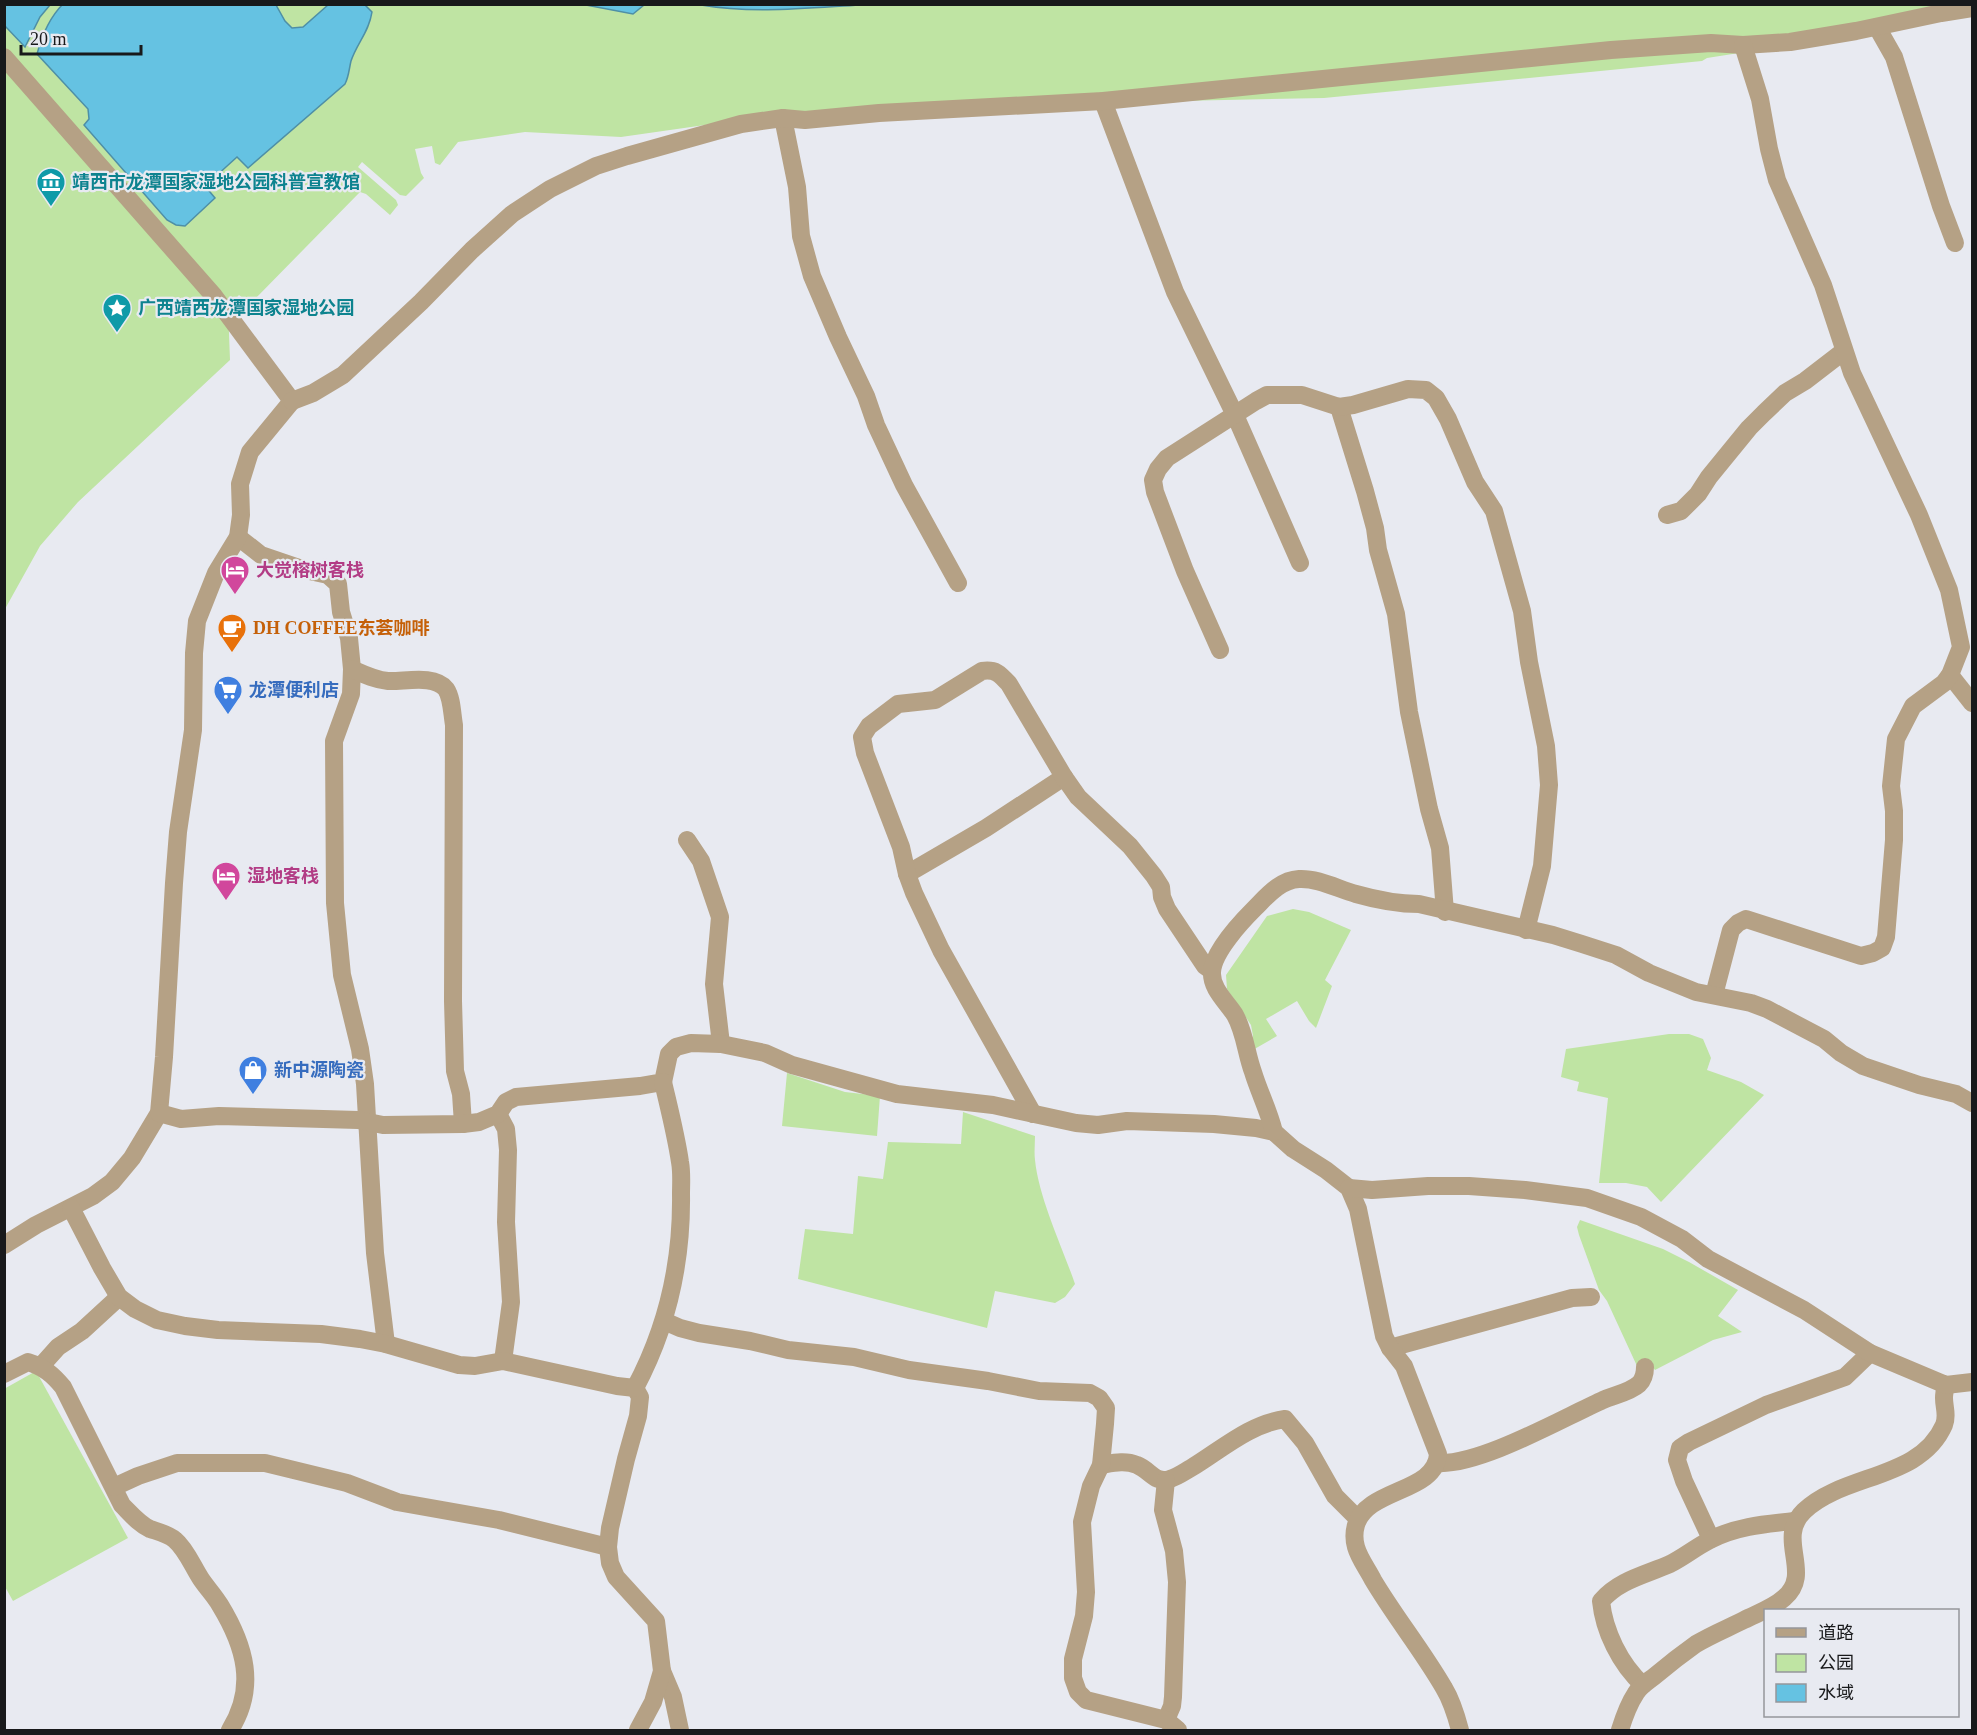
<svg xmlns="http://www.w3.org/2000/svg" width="1977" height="1735" font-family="'Times New Roman','Noto Sans SC',serif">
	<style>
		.green { fill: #bfe4a3 }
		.water { fill: #65c2e2; stroke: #4e8fa6; stroke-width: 1.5 }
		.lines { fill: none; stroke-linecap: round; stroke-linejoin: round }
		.service { stroke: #b5a185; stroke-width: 18 }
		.minor { stroke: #b5a185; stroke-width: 18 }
		.labels { text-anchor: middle; stroke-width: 4.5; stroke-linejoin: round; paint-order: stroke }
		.culture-label { font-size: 18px; font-weight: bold; fill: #0d838f; stroke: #e8eaf1; text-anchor: start }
		.hotel-label { font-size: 18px; font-weight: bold; fill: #b23c85; stroke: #e8eaf1; text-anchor: start }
		.food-label { font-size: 18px; font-weight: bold; fill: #c56008; stroke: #e8eaf1; text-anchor: start }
		.shop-label { font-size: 18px; font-weight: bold; fill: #366cbe; stroke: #e8eaf1; text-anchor: start }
	</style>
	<rect width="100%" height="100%" fill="#e8eaf1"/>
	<!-- green -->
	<g class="green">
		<polygon points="5,5 1972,5 1771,48 1707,58 1702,61 1324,98 1177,101 712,124 621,137 525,132 458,142 440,165 435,163 432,146 415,149 421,173 424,178 406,196 400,195 362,162 358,167 396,200 398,205 390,215 366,194 360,192 250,304 239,295 228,307 230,360 78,502 40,546 5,609"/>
		<polygon points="1293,909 1309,912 1351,930 1325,980 1332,986 1316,1028 1309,1021 1297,1001 1266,1019 1277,1036 1251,1051 1250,1045 1253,1036 1251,1025 1227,989 1226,975 1267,916"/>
		<polygon points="1669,1034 1689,1034 1703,1039 1711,1058 1707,1070 1741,1082 1764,1095 1661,1202 1647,1187 1626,1183 1599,1183 1608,1098 1577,1091 1579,1082 1561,1077 1566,1049"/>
		<polygon points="787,1073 845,1092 880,1096 877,1136 782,1126"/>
		<path d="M963,1112L1035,1136C1035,1144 1034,1152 1035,1160C1039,1199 1062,1246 1075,1284L1065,1297L1055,1303L995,1291L987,1328L798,1279L805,1229L853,1234L858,1176L883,1179L888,1142L961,1144Z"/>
		<polygon points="1580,1220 1663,1249 1689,1262 1738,1290 1718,1316 1742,1332 1713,1340 1655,1370 1650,1364 1637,1366 1607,1301 1599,1290 1579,1235 1577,1227"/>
		<polygon points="36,1371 128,1538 13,1601 4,1585 4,1389"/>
	</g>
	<!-- water -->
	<g class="water">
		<polygon points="5,4 50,5 40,17 25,47 5,26"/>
		<path d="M63,4L276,5L285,21L292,28L303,27L328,5H365L372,12C369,32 357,43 351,61C349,69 349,76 345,84L248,168L237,157L205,186L215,198L185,226L176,225L167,220L84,125L89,119L88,109L37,54C42,35 49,18 63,4Z"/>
		<polygon points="586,5 644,5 633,14"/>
		<path d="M701,5H860C808,8 752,14 701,5Z"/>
	</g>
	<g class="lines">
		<!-- service -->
		<g class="service">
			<polyline points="1877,27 1894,57 1941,206 1955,243"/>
			<polyline points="1103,101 1175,292 1235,415 1300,563"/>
			<polyline points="783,118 797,187 801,236 812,276 838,337 866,396 876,425 904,485 958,583"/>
			<polyline points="1339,407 1365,491 1375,528 1378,550 1396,614 1409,712 1429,809 1440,848 1445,912"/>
			<polyline points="1667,515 1681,511 1698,494 1709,477 1749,428 1764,413 1785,393 1805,381 1844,351"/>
			<polyline points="238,537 261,555 305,570 328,575 338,584 341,612 349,638 352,669 351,694 334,741 335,903 342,975 360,1049 365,1084 375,1253 386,1344"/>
			<polyline points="1220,650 1185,571 1155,492 1153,480 1158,469 1167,458 1256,401 1267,395 1302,395 1339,407 1353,405 1408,389 1426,390 1436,398 1448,419 1475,482 1494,511 1522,611 1529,662 1546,746 1549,785 1542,866 1526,930"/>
			<path d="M352,669C363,674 375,680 388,681C404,682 434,674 446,689C452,698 452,714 454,725L453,1001L455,1071L461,1094L463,1124"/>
			<polyline points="1950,675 1972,703"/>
			<polyline points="687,840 701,861 720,917 714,984 721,1044"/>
			<polyline points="907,874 986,828 1064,777"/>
			<polyline points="498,1114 506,1129 508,1150 506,1222 511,1302 503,1361"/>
			<path d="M1033,1114L941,950L914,893L907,874L901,847L865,753L862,737L869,726L898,704L935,700L982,671C996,669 1000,674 1009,684L1064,777L1078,797L1130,846L1154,876L1161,887L1162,897L1167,909L1205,966L1212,971"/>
			<polyline points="1390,1348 1572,1298 1591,1297"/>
			<polyline points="41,1366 58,1347 82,1331 119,1297"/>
			<path d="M4,1374L28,1362C44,1367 53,1375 63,1387L122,1505C131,1514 139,1524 150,1529C159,1532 168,1534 175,1540C186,1549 193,1567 201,1579C207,1588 214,1595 220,1605C245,1646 257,1687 230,1730"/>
			<path d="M1437,1463C1479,1466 1561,1419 1601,1401C1613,1395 1629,1393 1639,1384C1644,1379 1645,1374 1645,1367"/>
			<path d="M1101,1465C1113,1463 1125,1460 1137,1465C1150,1470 1155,1484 1170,1479C1177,1477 1184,1472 1191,1468C1221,1450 1249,1424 1285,1419L1305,1443L1335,1496L1358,1519"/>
			<polyline points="114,1487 138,1476 177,1463 265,1463 347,1483 397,1502 499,1520 608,1547"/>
			<polyline points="1711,1539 1684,1481 1677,1460 1680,1448 1689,1442 1766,1405 1845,1377 1870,1353"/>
			<polyline points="662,1671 673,1697 680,1730"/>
			<path d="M1643,1685C1620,1664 1604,1631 1601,1601C1619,1580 1645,1575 1670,1564C1684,1557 1696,1547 1710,1540C1737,1526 1766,1524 1795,1521"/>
			<polyline points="1166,1720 1172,1706 1173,1697 1177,1582 1174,1551 1163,1510 1166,1480"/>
			<path d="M1620,1730C1624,1717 1628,1705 1636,1693C1641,1685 1649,1681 1656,1675C1669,1664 1682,1654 1696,1644C1711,1635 1728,1628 1744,1620C1758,1613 1773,1608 1784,1598C1814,1573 1775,1539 1804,1511C1844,1473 1920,1480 1944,1425C1948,1415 1944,1408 1944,1398C1944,1394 1945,1389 1946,1385"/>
		</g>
		<!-- minor -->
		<g class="minor">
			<polyline points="4,57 214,296 292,401 250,452 240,484 241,515 238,537 216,573 197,621 194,653 193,730 178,832 174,883 164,1057 159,1113 132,1158 112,1182 93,1196 36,1225 4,1245"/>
			<polyline points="292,401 313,393 343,375 421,302 472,250 512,214 550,189 596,166 627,156 741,124 783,118 805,120 879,113 1103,101 1611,50 1711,43 1743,45 1790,42 1856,31 1941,13 1972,8"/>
			<polyline points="1714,995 1731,930 1738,923 1746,919 1861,956 1873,953 1882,948 1886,937 1894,840 1894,811 1891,786 1896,739 1913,706 1944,683 1950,675 1961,647 1949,590 1919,515 1852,373 1823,285 1777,180 1769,149 1760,99 1743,45"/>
			<path d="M159,1113L181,1119L219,1116L358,1120L383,1125L463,1124L479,1122L498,1114L506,1102L516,1097L640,1086L663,1082L669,1054L676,1047L691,1043L721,1044L765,1053L792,1065L897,1094L993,1105L1076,1123L1098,1125L1127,1121L1214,1124L1256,1128L1274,1132L1293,1149L1326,1170L1349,1188L1358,1209L1384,1336L1390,1348L1404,1366L1438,1454C1436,1493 1367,1488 1356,1525C1354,1532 1354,1540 1356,1547C1359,1558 1368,1570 1373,1580C1395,1617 1422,1650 1444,1688C1452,1701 1456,1715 1460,1730"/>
			<path d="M1274,1132C1269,1111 1259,1092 1253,1072C1246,1053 1245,1033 1235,1015C1227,1002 1211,989 1212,972C1213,952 1241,922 1255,908C1267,896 1280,880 1299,879C1318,878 1338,889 1356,894C1377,900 1398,904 1419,904L1553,935L1582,944L1616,955L1649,973L1696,992L1751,1003L1767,1009L1824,1039L1841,1053L1863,1066L1919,1085L1956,1094L1972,1103"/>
			<polyline points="1349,1188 1372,1190 1428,1186 1469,1186 1525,1190 1587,1198 1641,1217 1682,1239 1708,1259 1804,1310 1870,1353 1946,1385 1972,1382"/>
			<polyline points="71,1208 102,1268 119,1297 135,1309 157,1320 185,1326 218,1330 321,1334 360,1339 386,1344 459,1365 475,1366 503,1361 617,1386 635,1388 640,1397 638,1416 626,1459 610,1528 608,1547 610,1563 616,1577 656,1621 662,1671 653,1702 638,1730"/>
			<polyline points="664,1321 680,1328 699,1333 750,1341 788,1350 854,1357 909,1370 988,1381 1039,1391 1090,1393 1099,1398 1106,1408 1105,1424 1101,1465 1091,1486 1082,1522 1086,1592 1084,1616 1073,1659 1073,1678 1078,1692 1086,1700 1166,1720 1178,1730"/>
			<path d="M635,1388C667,1328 682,1262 681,1194C681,1184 682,1173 680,1162C676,1135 669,1108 663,1082"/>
		</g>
	</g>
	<!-- icons -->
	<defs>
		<g id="museum-pin" transform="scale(1.5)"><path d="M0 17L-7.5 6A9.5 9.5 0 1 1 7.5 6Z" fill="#0f9aa8" stroke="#e8eaf1"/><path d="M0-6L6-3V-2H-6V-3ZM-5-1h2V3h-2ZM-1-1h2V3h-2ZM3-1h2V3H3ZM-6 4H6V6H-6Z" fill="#fff"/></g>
		<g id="sight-pin" transform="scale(1.5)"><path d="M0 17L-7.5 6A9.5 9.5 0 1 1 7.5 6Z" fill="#0f9aa8" stroke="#e8eaf1"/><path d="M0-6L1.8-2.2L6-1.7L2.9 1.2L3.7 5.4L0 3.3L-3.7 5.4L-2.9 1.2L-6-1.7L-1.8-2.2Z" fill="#fff"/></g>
		<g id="hotel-pin" transform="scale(1.5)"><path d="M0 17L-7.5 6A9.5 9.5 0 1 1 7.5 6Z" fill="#d1479c" stroke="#e8eaf1"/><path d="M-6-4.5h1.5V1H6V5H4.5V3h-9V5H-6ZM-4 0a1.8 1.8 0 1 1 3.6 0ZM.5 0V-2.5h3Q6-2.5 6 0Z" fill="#fff"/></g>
		<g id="cafe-pin" transform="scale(1.5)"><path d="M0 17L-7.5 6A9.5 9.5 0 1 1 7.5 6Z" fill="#e8710a" stroke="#e8eaf1"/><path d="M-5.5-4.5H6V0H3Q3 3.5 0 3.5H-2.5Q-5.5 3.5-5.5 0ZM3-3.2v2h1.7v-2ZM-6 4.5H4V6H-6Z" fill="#fff"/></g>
		<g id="supermarket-pin" transform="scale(1.5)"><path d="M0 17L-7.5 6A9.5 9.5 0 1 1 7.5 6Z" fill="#3f7fe0" stroke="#e8eaf1"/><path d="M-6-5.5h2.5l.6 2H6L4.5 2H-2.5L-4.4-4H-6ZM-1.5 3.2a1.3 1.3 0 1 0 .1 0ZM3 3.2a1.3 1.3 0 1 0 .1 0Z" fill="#fff"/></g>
		<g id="shop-pin" transform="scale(1.5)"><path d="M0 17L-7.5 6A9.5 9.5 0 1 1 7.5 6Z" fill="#3f7fe0" stroke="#e8eaf1"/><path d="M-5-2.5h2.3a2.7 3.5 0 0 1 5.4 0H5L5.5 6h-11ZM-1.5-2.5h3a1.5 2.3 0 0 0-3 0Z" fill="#fff"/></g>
	</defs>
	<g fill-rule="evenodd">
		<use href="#museum-pin" x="51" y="182"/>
		<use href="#sight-pin" x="117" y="308"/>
		<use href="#hotel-pin" x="235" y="570"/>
		<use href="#cafe-pin" x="232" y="628"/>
		<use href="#supermarket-pin" x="228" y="690"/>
		<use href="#hotel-pin" x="226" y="876"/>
		<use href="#shop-pin" x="253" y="1070"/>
	</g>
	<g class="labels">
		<!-- culture labels -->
		<g class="culture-label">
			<text x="72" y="188">靖西市龙潭国家湿地公园科普宣教馆</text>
			<text x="138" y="314">广西靖西龙潭国家湿地公园</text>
		</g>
		<!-- hotel labels -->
		<g class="hotel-label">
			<text x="256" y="576">大觉榕树客栈</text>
			<text x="247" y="882">湿地客栈</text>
		</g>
		<!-- food labels -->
		<g class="food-label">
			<text x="253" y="634">DH COFFEE东荟咖啡</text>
		</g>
		<!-- shop labels -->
		<g class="shop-label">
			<text x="249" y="696">龙潭便利店</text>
			<text x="274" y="1076">新中源陶瓷</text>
		</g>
	</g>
	<!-- border -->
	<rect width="1977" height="1735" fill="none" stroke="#18191b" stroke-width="12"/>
	<!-- legend -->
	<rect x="1764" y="1609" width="195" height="108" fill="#e8eaf1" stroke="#95969b" stroke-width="1.5"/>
	<rect x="1776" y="1628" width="30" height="9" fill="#b5a185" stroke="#95969b" stroke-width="1.5"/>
	<text x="1818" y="1639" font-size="18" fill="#18191b">道路</text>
	<rect x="1776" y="1654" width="30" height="18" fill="#bfe4a3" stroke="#95969b" stroke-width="1.5"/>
	<text x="1818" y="1669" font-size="18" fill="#18191b">公园</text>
	<rect x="1776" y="1684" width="30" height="18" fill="#65c2e2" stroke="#95969b" stroke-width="1.5"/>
	<text x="1818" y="1699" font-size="18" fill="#18191b">水域</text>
	<!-- scale -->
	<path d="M21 45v9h120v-9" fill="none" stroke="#18191b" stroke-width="3"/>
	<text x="30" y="45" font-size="18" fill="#18191b" stroke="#e8eaf1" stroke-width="4.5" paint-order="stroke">20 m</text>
</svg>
